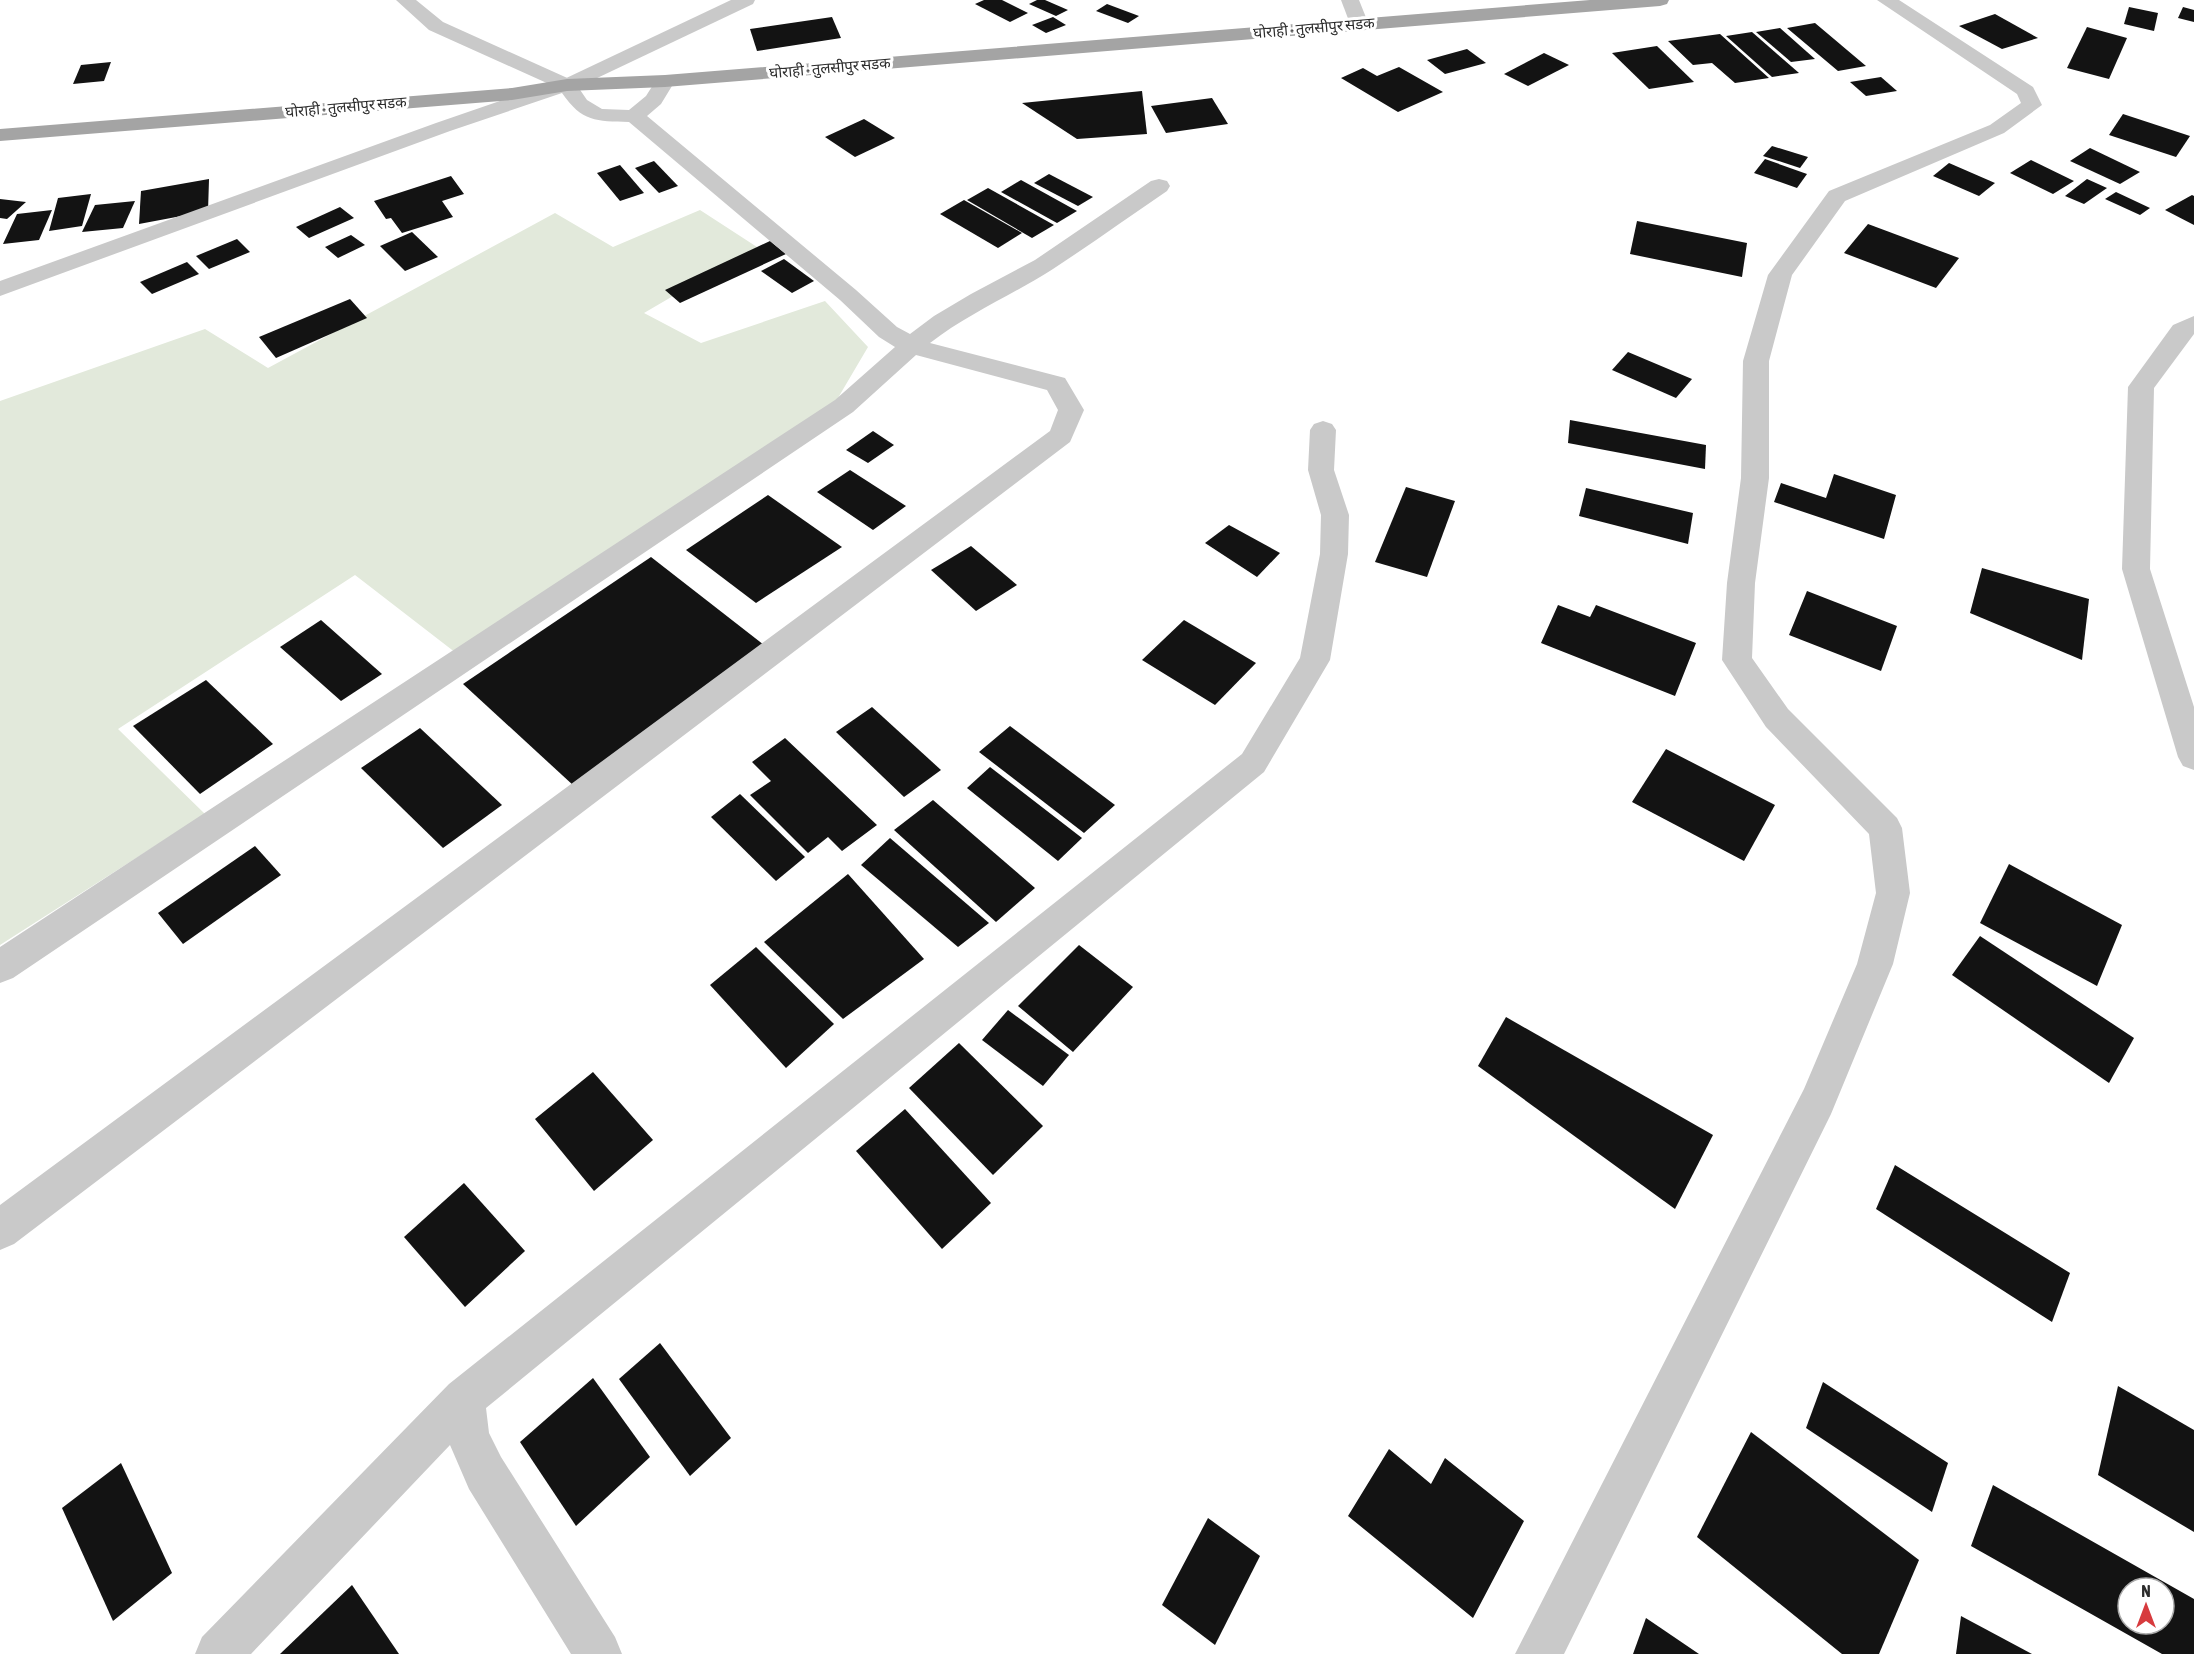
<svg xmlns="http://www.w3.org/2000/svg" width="2194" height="1654" font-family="'Asap Condensed','Noto Sans Devanagari',sans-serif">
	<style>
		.green { fill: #e2e9db }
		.building { fill: #131313; fill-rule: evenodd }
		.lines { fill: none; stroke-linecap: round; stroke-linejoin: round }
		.minor { fill: #c9c9c9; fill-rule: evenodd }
		.tertiary { fill: #c9c9c9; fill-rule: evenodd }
		.primary { fill: #a4a4a4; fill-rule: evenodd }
		.labels { text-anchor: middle; stroke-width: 6; stroke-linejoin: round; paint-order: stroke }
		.far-street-label { font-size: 15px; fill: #2c2c2c; stroke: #fff }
	</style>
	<rect width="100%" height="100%" fill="#fff"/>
	<!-- green -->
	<polygon class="green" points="700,210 757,247 644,313 701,343 825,301 868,347 835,403 456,653 355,575 118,729 205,814 0,945 0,401 205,329 268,368 555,213 613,247"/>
	<!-- building -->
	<g class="building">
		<polygon points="984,0 1002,0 1028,13 1010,22 975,4"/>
		<polygon points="1037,0 1045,0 1068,10 1056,16 1029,4"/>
		<polygon points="1107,4 1139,16 1128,23 1096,11"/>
		<polygon points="2129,7 2158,13 2154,31 2124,24"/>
		<polygon points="2183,7 2194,10 2194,22 2178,18"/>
		<polygon points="1995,14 2038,38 2002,49 1959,26"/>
		<polygon points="832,17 841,38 757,51 750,29"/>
		<polygon points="1053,17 1066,25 1046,33 1032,25"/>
		<polygon points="1815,23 1866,66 1838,71 1787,28"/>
		<polygon points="2087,27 2127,38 2109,79 2067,68"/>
		<polygon points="1780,28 1815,59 1791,62 1756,32"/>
		<polygon points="1752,32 1799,73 1772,77 1726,36"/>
		<polygon points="1720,34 1769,78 1735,83 1712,63 1693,65 1668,41"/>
		<polygon points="1657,46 1694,82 1649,89 1612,53"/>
		<polygon points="1467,49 1486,63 1445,74 1427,60"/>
		<polygon points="1544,53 1569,65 1528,86 1504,74"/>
		<polygon points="111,62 104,81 73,84 81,65"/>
		<polygon points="1399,67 1443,92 1398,112 1341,78 1363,68 1377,76"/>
		<polygon points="1881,77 1897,91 1866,96 1850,82"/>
		<polygon points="1142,91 1147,134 1077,139 1022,103"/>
		<polygon points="1212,98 1228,124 1166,133 1151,106"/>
		<polygon points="2123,114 2190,136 2176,157 2109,135"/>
		<polygon points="864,119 895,138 855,157 825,137"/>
		<polygon points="1772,146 1808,157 1800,168 1763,156"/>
		<polygon points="2090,148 2140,172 2120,184 2070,161"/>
		<polygon points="1765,159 1807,174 1797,188 1754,173"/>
		<polygon points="2031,160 2074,181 2053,194 2010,173"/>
		<polygon points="654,161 678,186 659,193 635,168"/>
		<polygon points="1949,163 1995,183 1979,196 1933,176"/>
		<polygon points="620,165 644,193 620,201 597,173"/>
		<polygon points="1049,174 1093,197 1078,206 1034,183"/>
		<polygon points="451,176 464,194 442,201 453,217 402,233 391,218 386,219 374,201"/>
		<polygon points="209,179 208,211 139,224 141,191"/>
		<polygon points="2087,179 2107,188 2084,204 2065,196"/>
		<polygon points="1021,180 1077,211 1057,223 1001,192"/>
		<polygon points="988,188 1054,225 1032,238 967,200"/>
		<polygon points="2116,192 2150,208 2140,215 2105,199"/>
		<polygon points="91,194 82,226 49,231 58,198"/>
		<polygon points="2192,195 2194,196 2194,225 2165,210"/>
		<polygon points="0,199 26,202 7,219 0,218"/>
		<polygon points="964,200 1022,233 998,248 940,214"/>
		<polygon points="135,201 123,228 82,232 95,205"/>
		<polygon points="340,207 354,218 309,238 296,227"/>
		<polygon points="52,210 39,240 3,244 17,214"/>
		<polygon points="1637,221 1747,243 1742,277 1630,254"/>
		<polygon points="1868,224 1959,258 1936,288 1844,253"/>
		<polygon points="412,232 438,257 405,271 380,246"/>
		<polygon points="351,235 365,245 338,258 325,247"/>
		<polygon points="237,239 250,252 209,269 196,256"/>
		<polygon points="770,241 786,254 680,303 665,290"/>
		<polygon points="784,259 814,281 792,293 761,271"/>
		<polygon points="187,262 199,274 152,294 140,282"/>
		<polygon points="350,299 367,318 276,358 259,337"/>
		<polygon points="1628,352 1692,379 1676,398 1612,370"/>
		<polygon points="1570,420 1706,445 1705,469 1568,443"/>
		<polygon points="873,431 894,445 868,463 846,450"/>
		<polygon points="850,470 906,506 873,530 817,492"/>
		<polygon points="1834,474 1896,495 1884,539 1774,502 1781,483 1826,498"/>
		<polygon points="1406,487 1455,501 1427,577 1375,562"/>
		<polygon points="1586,488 1693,513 1688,544 1579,516"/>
		<polygon points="768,495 842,547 756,603 686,550"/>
		<polygon points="1229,525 1280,553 1257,577 1205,543"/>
		<polygon points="971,546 1017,585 976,611 931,570"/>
		<polygon points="651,557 764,645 574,786 463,684"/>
		<polygon points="1982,568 2089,599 2082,660 1970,613"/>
		<polygon points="1807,591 1897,626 1881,671 1789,635"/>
		<polygon points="1558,605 1590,617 1596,605 1696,643 1675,696 1541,643"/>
		<polygon points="321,620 382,674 341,701 280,647"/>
		<polygon points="1184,620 1256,663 1215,705 1142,660"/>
		<polygon points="206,680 273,744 200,794 133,726"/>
		<polygon points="872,707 941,770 904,797 836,732"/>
		<polygon points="1010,726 1115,805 1084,833 979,752"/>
		<polygon points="420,728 502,805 443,848 361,768"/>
		<polygon points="785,738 877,825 842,851 828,837 808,853 750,795 771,781 752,762"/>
		<polygon points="1666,749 1775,805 1744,861 1632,802"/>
		<polygon points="990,767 1082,838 1058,861 967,788"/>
		<polygon points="740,794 805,857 776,881 711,817"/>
		<polygon points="933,800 1035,888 996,922 894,830"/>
		<polygon points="890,838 989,923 958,947 861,865"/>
		<polygon points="255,846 281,875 183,944 158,913"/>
		<polygon points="2009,864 2122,925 2097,986 1980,923"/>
		<polygon points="848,874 924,959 843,1019 764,942"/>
		<polygon points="1980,936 2134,1038 2109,1083 1952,975"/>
		<polygon points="1079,945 1133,987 1073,1052 1018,1006"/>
		<polygon points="756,947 834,1024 786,1068 710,985"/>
		<polygon points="1008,1010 1069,1055 1043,1086 982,1040"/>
		<polygon points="1506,1017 1713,1135 1675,1209 1478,1066"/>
		<polygon points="959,1043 1043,1126 993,1175 909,1088"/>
		<polygon points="593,1072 653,1140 594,1191 535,1119"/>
		<polygon points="905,1109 991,1203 942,1249 856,1151"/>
		<polygon points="1895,1165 2070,1273 2052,1322 1876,1209"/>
		<polygon points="464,1183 525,1251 465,1307 404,1237"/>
		<polygon points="660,1343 731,1438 690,1476 619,1379"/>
		<polygon points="593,1378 650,1457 576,1526 520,1442"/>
		<polygon points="1823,1382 1948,1463 1932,1512 1806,1428"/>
		<polygon points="2118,1386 2194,1430 2194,1532 2098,1475"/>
		<polygon points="1751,1432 1919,1560 1879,1654 1842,1654 1697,1537"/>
		<polygon points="1389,1449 1431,1484 1445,1458 1524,1521 1473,1618 1348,1516"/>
		<polygon points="121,1463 172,1573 113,1621 62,1508"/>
		<path d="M1993,1485L2194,1599V1654H2162L1971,1546ZM2128,1588H2164V1624H2128Z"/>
		<polygon points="1208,1518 1260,1556 1215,1645 1162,1605"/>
		<polygon points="352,1585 399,1654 280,1654"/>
		<polygon points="1961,1616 2032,1654 1956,1654"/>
		<polygon points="1646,1618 1699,1654 1633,1654"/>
	</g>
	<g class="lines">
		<!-- minor -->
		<g class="minor">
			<path d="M396,0H416L443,22L574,81L587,100L602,109L629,110L646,96L658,77H672L675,81L661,104L647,116L856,290L897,327L910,334L934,316L971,294L1035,260L1151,181L1159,179L1167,181L1170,186L1167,191C1129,217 1091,244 1053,269C1012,295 969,313 930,343L1065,378L1084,410L1070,442L14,1244L0,1250V1205L1050,431L1058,410L1047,390L916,355L853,412L13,978L0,983V947L835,400L895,347L879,337L840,300L629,122C596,121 582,122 562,93L450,131L0,296V281L436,123L549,84L429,30Z"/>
			<polygon points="1341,0 1359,0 1369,25 1366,29 1352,29"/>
			<polygon points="1877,0 1899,0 2033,87 2042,105 2004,133 1845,201 1792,275 1769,361 1769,478 1755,583 1752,658 1788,709 1897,818 1902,828 1910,893 1893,964 1831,1114 1564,1654 1515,1654 1804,1089 1857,964 1876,893 1869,834 1766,727 1722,660 1727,583 1741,478 1743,361 1768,275 1829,191 1990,125 2021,103 2017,94"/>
			<polygon points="2194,316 2194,334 2154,388 2150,569 2194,707 2194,770 2183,766 2178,757 2122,569 2128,387 2173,325"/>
			<polygon points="1323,421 1332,424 1336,430 1334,470 1349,515 1348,554 1330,660 1264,772 486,1408 489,1433 501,1457 615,1637 622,1654 571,1654 469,1489 450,1445 251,1654 195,1654 202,1637 449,1384 1242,754 1300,658 1320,554 1321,515 1308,470 1310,430 1314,424"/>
		</g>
		<!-- tertiary -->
		<polygon class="tertiary" points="731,0 755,0 753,4 574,89 560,89 557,85 560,81"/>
		<!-- primary -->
		<polygon class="primary" points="1590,0 1669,0 1667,4 1660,6 665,87 567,91 512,100 0,141 0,129 512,88 567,79 665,75"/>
	</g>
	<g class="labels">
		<!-- far-street labels -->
		<g class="far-street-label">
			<text transform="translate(1314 28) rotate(-5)" y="5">घोराही - तुलसीपुर सडक</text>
			<text transform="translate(830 68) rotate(-5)" y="5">घोराही - तुलसीपुर सडक</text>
			<text transform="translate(346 107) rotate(-5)" y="5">घोराही - तुलसीपुर सडक</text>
		</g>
	</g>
	<!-- north arrow -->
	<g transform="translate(2146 1606)"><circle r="28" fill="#ffffff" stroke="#ababab" stroke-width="1.5"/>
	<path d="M0-4.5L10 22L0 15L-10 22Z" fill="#d73b3e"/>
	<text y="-9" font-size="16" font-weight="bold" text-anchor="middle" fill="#2c2c2c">N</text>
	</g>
</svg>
